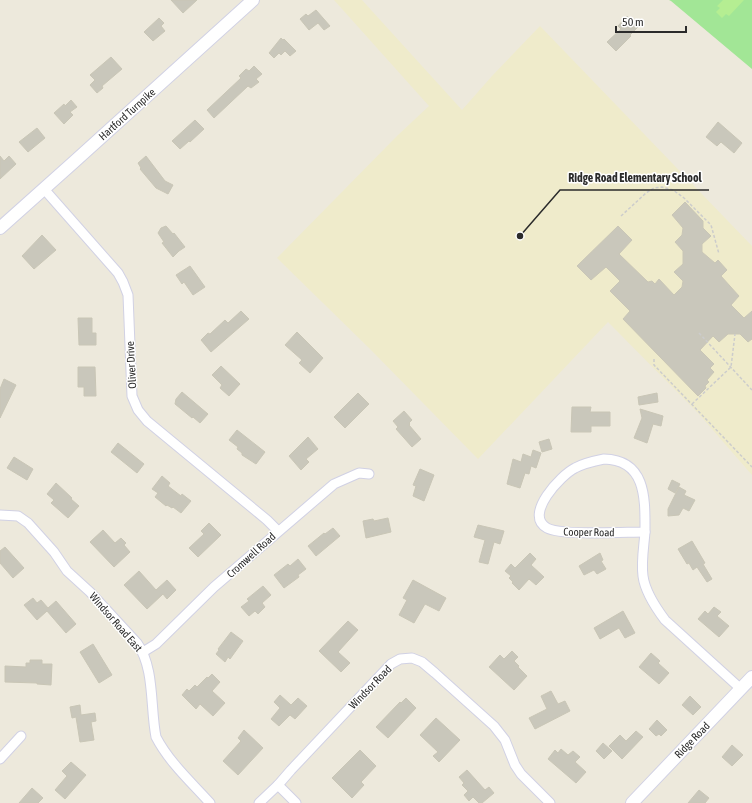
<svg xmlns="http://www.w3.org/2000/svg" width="752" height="803" font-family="'Asap Condensed',sans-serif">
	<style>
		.education { fill: #efebcb }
		.green { fill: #a2e696 }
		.pitch { fill: #b5ee92 }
		.building { fill: #c9c7bb; stroke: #c9c6b6 }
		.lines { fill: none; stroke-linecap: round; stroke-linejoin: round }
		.street-casing { stroke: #d1d1e4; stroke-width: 11 }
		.secondary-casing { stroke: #d1d1e4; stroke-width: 14 }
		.path { stroke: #ccc; stroke-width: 1.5; stroke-dasharray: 3 2; stroke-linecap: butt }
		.street { stroke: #fff; stroke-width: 9 }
		.secondary { stroke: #fff; stroke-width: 12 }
		.labels { text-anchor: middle; stroke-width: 3; stroke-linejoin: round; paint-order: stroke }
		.street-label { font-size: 11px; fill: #2b2b2b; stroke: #fff }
		.leader { fill: none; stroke: #2b2b2b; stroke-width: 1.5 }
		.callout-dot { fill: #2b2b2b; stroke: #fff; stroke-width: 1.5 }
		.callout-label { font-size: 12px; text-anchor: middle; font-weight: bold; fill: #2b2b2b; stroke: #fff; stroke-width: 3; stroke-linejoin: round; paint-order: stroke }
	</style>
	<rect width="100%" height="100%" fill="#ede9dc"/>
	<!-- education -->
	<polygon class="education" points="334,0 362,0 462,110 492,76 540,26 752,246 752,475 698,413 608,322 478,459 370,349 277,258 398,135 429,106"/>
	<!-- green -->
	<polygon class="green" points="669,0 752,0 752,69 671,1"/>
	<!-- pitch -->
	<polygon class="pitch" points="723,0 744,0 729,16 726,14 722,18 716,12 720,8 717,6"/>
	<!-- building -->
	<g class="building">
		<polygon points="171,0 197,0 183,13"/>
		<polygon points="316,10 330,26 324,30 318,23 309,30 300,19 306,14 308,16"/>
		<polygon points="627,16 638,27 630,35 631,36 616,51 607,42 621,29 618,26"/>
		<polygon points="159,18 164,23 161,26 165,31 153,41 144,32"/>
		<polygon points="281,38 283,40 284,39 296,51 290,56 285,51 281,55 279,53 274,58 269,53"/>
		<polygon points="111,57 122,69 102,86 103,88 97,93 90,85 95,80 90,75"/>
		<polygon points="254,66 262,74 256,79 259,82 251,88 248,86 214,118 207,110 241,78 239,76 246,69 249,71"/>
		<polygon points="71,100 77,107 70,112 73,115 64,124 54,113 64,104 65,106"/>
		<polygon points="195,120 204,129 190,142 189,141 180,149 172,141"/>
		<polygon points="718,122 742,143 734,153 721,142 717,146 706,137"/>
		<polygon points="37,128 45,138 28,152 19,142"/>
		<polygon points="0,156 4,161 9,156 16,164 0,179"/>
		<polygon points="146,156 165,181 173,185 168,194 156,188 140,169 141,168 138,163"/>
		<polygon points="685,202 703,221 703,228 711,236 702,244 702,252 715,263 718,260 727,270 721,276 739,296 731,305 744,318 752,311 752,339 748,342 740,334 728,334 719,342 713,336 700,350 714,364 710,368 714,372 707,380 709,382 705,386 706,388 698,396 623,319 630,311 610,291 620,281 606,267 591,280 577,266 618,226 632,240 619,254 648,282 652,281 655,284 659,279 674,295 682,287 683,281 674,272 683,264 683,251 675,242 682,235 683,228 672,215"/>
		<polygon points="166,226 173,234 174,233 185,247 179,251 173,257 162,243 164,242 158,233 161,228"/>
		<polygon points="42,235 56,250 34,269 22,256"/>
		<polygon points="190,266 205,287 193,295 184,282 182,284 176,275"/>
		<polygon points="241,311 249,319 211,352 201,340 208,333 210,334 225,320 228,323"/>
		<polygon points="78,318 92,318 92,333 96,333 96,345 79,345"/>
		<polygon points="297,332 323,358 310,373 299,363 302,360 285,345"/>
		<polygon points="221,366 240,384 229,396 220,388 222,385 212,375"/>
		<polygon points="78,367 95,367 96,396 84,396 84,387 78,387"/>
		<polygon points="4,379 16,385 0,418 0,389"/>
		<polygon points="182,392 208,414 200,423 193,417 192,418 175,404 176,399"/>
		<polygon points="358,393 369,404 345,428 334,417"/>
		<polygon points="657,393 658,402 639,405 638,397"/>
		<polygon points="572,407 591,407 590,412 610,412 610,426 591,426 591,432 571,432"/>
		<polygon points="640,409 663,416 661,426 653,424 647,443 634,438 642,418"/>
		<polygon points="404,411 412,420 409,423 410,424 409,425 421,439 412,447 396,429 398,427 393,421"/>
		<polygon points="237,430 265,452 256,464 242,455 242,453 237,449 238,447 229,440"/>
		<polygon points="308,437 318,449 306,459 309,462 301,470 289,456"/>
		<polygon points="549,439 552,449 542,452 539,442"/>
		<polygon points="118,443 144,464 137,473 111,452"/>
		<polygon points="533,450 541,453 536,468 531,466 529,474 525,473 520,488 507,484 513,459 521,462 523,454 531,457"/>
		<polygon points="14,457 33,469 27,480 7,468"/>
		<polygon points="420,469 434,475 424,501 413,496 416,486 413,485"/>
		<polygon points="162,476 170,483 168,486 181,496 182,494 191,501 181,513 173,507 172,508 167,505 166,506 155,497 158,493 152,489"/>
		<polygon points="672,480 680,484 675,493 668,489"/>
		<polygon points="56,483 72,498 71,499 79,506 68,518 51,503 54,500 47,494"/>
		<polygon points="679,487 686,491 684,495 695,500 689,511 683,508 679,515 668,516 668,509"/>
		<polygon points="388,518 391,532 366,538 363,521 373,519 374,521"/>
		<polygon points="209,523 221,535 198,557 189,548 204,534 201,531"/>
		<polygon points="478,525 504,531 500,544 494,542 488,564 479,562 485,540 474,537"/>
		<polygon points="333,528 340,536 316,556 308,546 324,533 325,534"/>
		<polygon points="103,530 115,543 121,538 126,543 124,545 130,552 114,567 90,542"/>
		<polygon points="692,541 705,563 703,564 712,579 707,582 697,567 693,570 689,563 687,564 678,549"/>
		<polygon points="5,547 24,568 13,578 0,563 0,551"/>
		<polygon points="530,553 536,559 531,565 544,577 536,585 529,579 519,590 512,583 513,582 509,578 511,576 505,571 511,564 515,568"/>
		<polygon points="600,553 603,560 601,561 606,569 597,574 594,570 584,575 579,566"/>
		<polygon points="298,559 306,569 298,575 299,577 284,588 274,575 288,564 290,566"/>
		<polygon points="139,571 156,590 167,580 176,590 167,599 163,594 147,609 124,585"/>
		<polygon points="413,580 446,598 439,611 425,604 414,623 399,615 407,600 403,598"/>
		<polygon points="263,586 271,595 262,603 265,607 258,614 255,611 249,616 241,607 249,601 247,599"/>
		<polygon points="33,598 37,603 41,600 48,608 56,601 76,624 66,633 47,611 37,620 24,605"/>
		<polygon points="714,607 721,612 717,616 729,626 719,637 698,619 705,611 708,614"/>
		<polygon points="623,611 635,633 625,638 619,628 600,639 594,628"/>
		<polygon points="348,621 358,630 338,652 350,663 341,672 319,651"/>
		<polygon points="231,632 243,641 230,659 228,657 225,662 216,654 219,650 218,649"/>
		<polygon points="93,644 112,675 99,683 80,652"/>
		<polygon points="512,651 518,657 514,661 519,666 518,667 527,676 514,690 489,667 500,655 504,659"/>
		<polygon points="651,653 660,661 658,663 669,673 659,684 639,667"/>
		<polygon points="30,660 42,660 42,664 52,664 51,685 37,684 37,683 5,682 5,666 26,667 26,663 30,663"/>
		<polygon points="212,674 220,682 212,691 225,703 213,716 200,704 196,709 182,695 187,689 189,691 195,685 197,687 207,677 208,678"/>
		<polygon points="551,691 558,704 565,701 570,711 535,729 529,718 547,709 541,696"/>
		<polygon points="280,695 291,705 298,698 307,706 295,719 290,715 279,726 271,719 280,708 274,702"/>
		<polygon points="690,696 701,707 693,715 682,705"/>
		<polygon points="406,698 416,708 388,738 376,727 400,702 401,703"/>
		<polygon points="80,705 81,715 95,713 96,721 91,722 94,740 80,742 76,717 72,718 70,707"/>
		<polygon points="436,718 460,740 439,762 433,756 438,752 420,735"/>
		<polygon points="657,720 667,730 661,736 659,734 656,736 649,729"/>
		<polygon points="244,730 263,748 238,775 223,761 241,741 238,738"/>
		<polygon points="636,731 643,737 622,759 609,746 620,735 626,741"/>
		<polygon points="603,743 612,751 604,759 596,751"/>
		<polygon points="732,745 743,755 732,766 722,757"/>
		<polygon points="561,749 568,755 573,751 580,757 575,762 586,772 576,783 548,759 555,750 558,753"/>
		<polygon points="360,750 376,766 361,782 364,785 352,798 332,778"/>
		<polygon points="71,762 86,775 65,799 55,790 67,776 62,771"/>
		<polygon points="467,770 485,790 489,787 494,793 482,803 479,803 473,797 469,801 464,795 468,791 462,785 464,783 459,777"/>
		<polygon points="32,788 43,798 38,803 19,803"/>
		<polygon points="699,790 709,798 705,803 688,803"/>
	</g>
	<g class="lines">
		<!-- street casing -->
		<g class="street-casing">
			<g id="street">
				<polyline points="44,189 118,273 123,282 128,295 132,396 138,410 147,421 267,520 278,531"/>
				<path d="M604,459C647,460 645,500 645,532C625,532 562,536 547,528C523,515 561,475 575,468C584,463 594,461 604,459Z"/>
				<path d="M0,515L18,516L28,523L54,552L67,571L90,592L137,643C155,668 150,707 156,737C169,762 191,782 210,803"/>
				<path d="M645,532C644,546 641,562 643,576C645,592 656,608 665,620L741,689"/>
				<polyline points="143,652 156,644 214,587 334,484 359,473 369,474"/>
				<polyline points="0,759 21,736"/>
				<polyline points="278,785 296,803"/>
				<polyline points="259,803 278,785 291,770 391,664 400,659 412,658 422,662 435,673 494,726 505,740 515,765 521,774 550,803"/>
			</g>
		</g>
		<!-- secondary casing -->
		<g class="secondary-casing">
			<g id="secondary">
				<polyline points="0,228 75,161 253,0"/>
				<polyline points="632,803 752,677"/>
			</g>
		</g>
		<!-- path -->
		<g class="path">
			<polyline points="621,216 646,193 654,188 662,187 673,190 684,198 711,225 719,254"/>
			<polyline points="699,333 752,390"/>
			<polyline points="654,359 654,365 752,467"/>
			<polyline points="692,404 731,367 735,334"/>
		</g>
		<!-- street -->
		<use href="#street" class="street"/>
		<!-- secondary -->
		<use href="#secondary" class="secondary"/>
	</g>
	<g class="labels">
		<!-- street labels -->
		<g class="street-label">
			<text transform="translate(127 114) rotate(-42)" y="4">Hartford Turnpike</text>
			<text transform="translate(131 365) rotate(-93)" y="4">Oliver Drive</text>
			<text transform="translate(589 532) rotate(1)" y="4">Cooper Road</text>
			<text transform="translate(251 555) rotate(-42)" y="4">Cromwell Road</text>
			<text transform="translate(116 622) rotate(49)" y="4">Windsor Road East</text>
			<text transform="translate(370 687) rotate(-46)" y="4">Windsor Road</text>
			<text transform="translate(692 740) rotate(-46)" y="4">Ridge Road</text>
		</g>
	</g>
	<!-- callouts -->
	<path class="leader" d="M520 236L560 190H709"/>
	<circle class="callout-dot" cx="520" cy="236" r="4"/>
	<g class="callout-label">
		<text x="635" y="182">Ridge Road Elementary School</text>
	</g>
	<!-- scale -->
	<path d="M616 26v6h70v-6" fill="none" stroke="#2b2b2b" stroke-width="2"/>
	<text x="622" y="26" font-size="12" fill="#2b2b2b" stroke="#ffffff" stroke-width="3" paint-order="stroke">50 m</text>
</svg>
